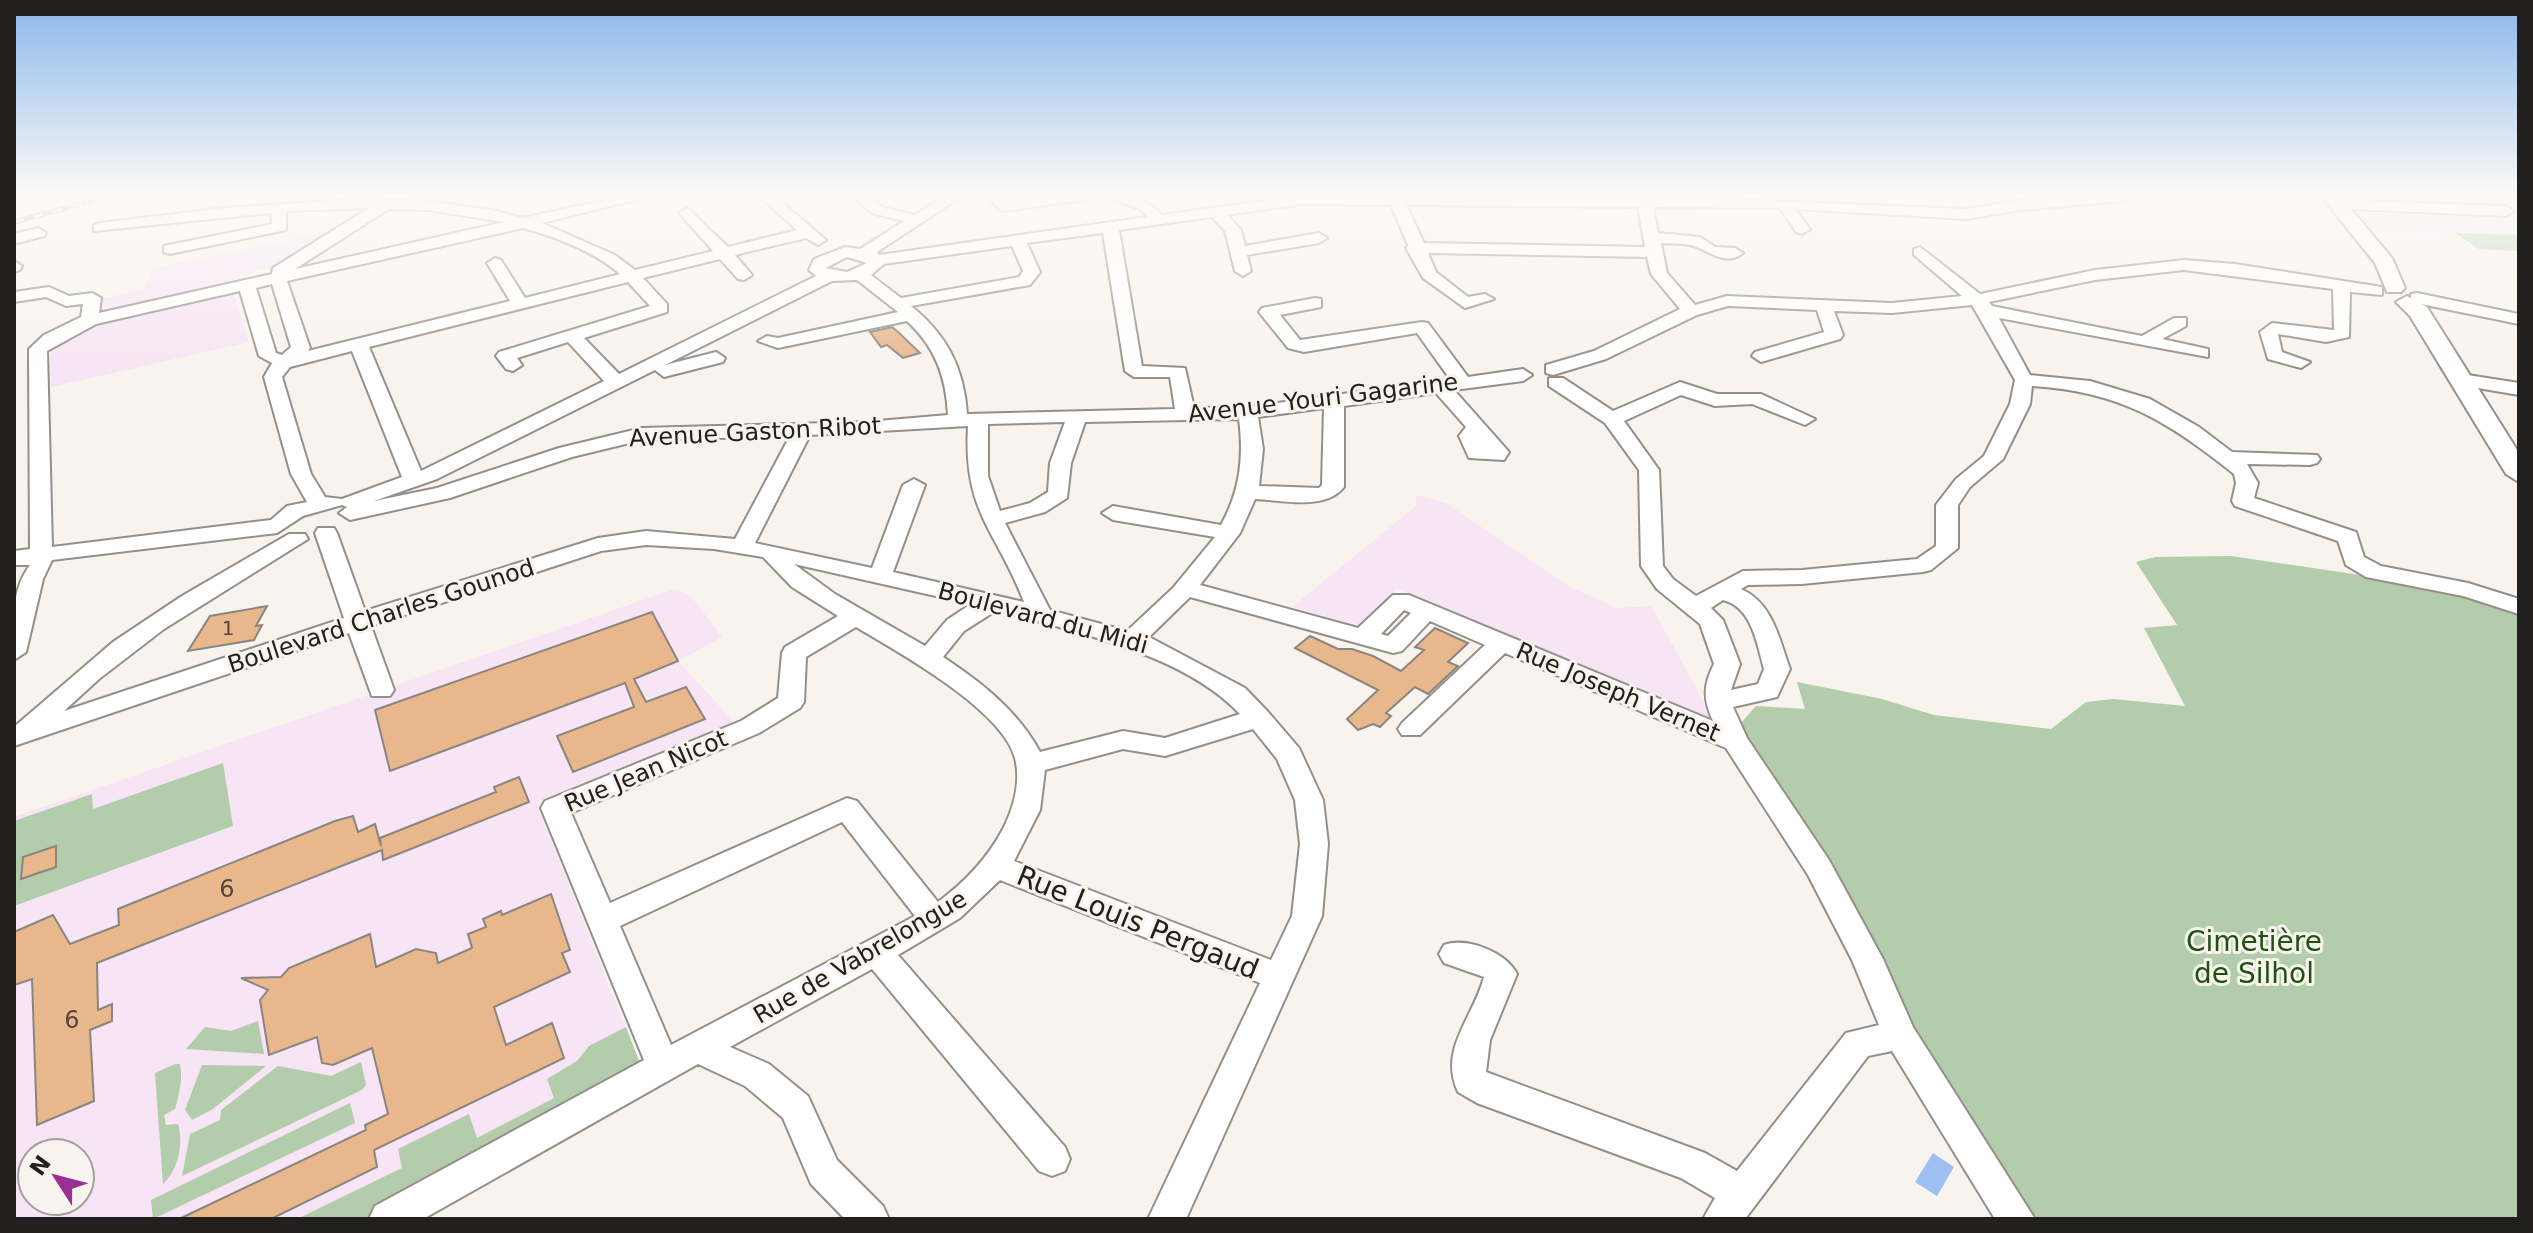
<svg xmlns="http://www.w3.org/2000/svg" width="2533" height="1233" font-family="'DejaVu Sans',sans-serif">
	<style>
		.education { fill: #f7e4f4; fill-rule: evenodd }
		.green { fill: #b2ccac }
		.water { fill: #9dbff1 }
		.building { fill: #e8b78c; stroke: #8b8580; stroke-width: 2 }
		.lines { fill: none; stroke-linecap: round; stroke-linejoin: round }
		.minor-casing { stroke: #958f8a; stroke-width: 4 }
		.major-casing { stroke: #958f8a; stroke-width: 4 }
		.minor { fill: #fff; fill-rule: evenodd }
		.major { fill: #fff; fill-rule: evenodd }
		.rail-casing { stroke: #97928f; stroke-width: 5 }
		.rail { stroke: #f9f3ee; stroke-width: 3; stroke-dasharray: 10; stroke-linecap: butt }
		.labels { text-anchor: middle; stroke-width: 6; stroke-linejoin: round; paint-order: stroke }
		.number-label { font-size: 20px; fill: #54463a }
		.street-label { font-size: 24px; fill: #22201e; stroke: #f9f3ee }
		.near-number-label { font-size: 24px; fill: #54463a }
		.near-street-label { font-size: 28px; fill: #22201e; stroke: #f9f3ee }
		.near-park-label { font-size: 28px; fill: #1e5211; stroke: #f9f3ee }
	</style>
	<rect width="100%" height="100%" fill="#f9f3ee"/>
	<!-- education -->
	<g class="education">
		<polygon points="2354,210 2519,213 2519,235 2371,230"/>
		<polygon points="336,230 276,267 239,276 231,283 102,312 99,301 104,298 145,289 152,268"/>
		<polygon points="228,293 234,294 249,342 51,387 50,349 96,323"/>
		<polygon points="1416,495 1446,503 1570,587 1617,608 1651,606 1711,715 1702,722 1397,588 1358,625 1292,607 1416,506"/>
		<path d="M675,589L691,596L722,637L678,661L736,724L536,803L641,1066L366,1219H14V817ZM32,1153H80V1201H32Z"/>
	</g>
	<!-- green -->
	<g class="green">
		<polygon points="2455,233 2519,235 2519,251 2479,249"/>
		<polygon points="2231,556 2414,583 2519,612 2519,1219 2032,1219 1930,1062 1865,928 1740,724 1756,706 1805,709 1797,682 1882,699 1934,715 2051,729 2086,702 2113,699 2185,706 2144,628 2177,625 2136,562 2155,557"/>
		<polygon points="223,763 233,826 14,906 14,821 92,794 93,809"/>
		<polygon points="258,1021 264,1054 186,1049 205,1027 231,1031"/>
		<polygon points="626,1027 641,1066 366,1219 297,1219 402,1168 398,1149 469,1114 477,1138 554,1098 547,1079 577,1061 589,1046"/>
		<polygon points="361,1062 366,1085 362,1090 182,1176 190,1134 220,1120 221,1110 278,1066 331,1076"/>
		<path d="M175,1064H180C183,1080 179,1094 175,1109L164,1115L166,1125L178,1124C184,1144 178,1170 163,1184L155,1073Z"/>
		<polygon points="202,1065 266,1066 213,1109 192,1120 185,1110"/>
		<polygon points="350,1103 355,1123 153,1219 151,1200"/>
	</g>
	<!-- water -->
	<polygon class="water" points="1933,1153 1954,1167 1937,1196 1915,1182"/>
	<!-- building -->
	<g class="building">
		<polygon points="892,327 897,331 920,353 903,358 887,345 881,347 870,332"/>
		<polygon points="267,606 256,626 262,625 254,640 188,651 210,616"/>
		<polygon points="652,612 678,661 634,679 646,702 686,687 705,719 573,772 557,736 634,707 625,683 390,771 375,710"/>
		<polygon points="1435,628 1468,643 1448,662 1458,666 1428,694 1415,687 1386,713 1391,716 1380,727 1373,724 1358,730 1347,719 1378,690 1295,648 1310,636 1338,649 1352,649 1373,656 1401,671 1424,650 1415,647"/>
		<polygon points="519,777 529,802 383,860 382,850 97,963 98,1010 112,1004 112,1021 90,1030 94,1101 37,1125 32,979 14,985 14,932 53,915 70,944 119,925 118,909 335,821 353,816 358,832 375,824 381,846 380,838 496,792 494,787"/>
		<polygon points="56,846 56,867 21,879 23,857"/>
		<polygon points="551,894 570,950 562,953 570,972 494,1007 506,1045 552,1023 564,1058 374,1150 377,1167 271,1219 179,1219 366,1130 365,1125 388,1114 372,1048 333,1065 322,1063 317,1037 269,1055 260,1000 268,990 241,978 281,977 289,968 370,934 376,967 416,949 436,953 438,963 472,948 468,934 486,927 483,919 501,911 502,915"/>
	</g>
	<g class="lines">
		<!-- minor casing -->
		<g class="minor-casing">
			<g id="minor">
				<path d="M623,196H650L542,223L615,255L635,270L713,251L679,213L687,208L728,247L797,230L759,196H775L826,240L818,245L806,238L735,255L752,275L744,280L738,279L720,259L643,278L667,304V312L584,338L619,374L816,276L809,270L814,259L845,247L860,249L904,221L872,213L852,196H868L882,207L915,215L945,196H962L877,252L879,255L1147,217L1140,209L1103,196C1127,196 1145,197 1162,215L1277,199L1276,196H1650L1967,209L2020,200L2131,196L2124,201L2020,210L1967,219L1795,209L1810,229L1802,234L1796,232L1780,208L1653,207L1658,233L1700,237L1715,247L1735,248L1743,253C1727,267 1709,251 1694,246C1684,243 1671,244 1661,243L1667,273L1695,305L1727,296L1892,303L1962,296L1914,255V249L1920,247L1980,294L2095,270L2184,260L2235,264L2382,287V295L2350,292L2349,337L2326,342L2278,334L2282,352L2310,362L2301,368L2268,359L2260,332L2272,323L2334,330L2333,289L2184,270L2095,280L1989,302L1992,306L2142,336L2174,318H2186V326L2162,339L2208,349V357L1999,318L2030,375L2090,381L2150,399L2199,427L2232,452L2317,455L2320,459L2317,463L2310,465L2247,464L2258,483L2254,498L2356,532L2364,557L2381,566L2468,583L2519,599V614L2463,596L2366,577L2346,565L2338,541L2235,506L2232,501L2236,483L2234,474C2168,421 2119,391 2032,386L2030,404L2003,459L1970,487L1958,505V548L1931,570L1923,572L1802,584L1748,585L1741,589C1773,603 1779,639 1790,669L1777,697L1733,707L1747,738L1829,860L1883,959L1913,1027L2035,1219H1995L1892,1051L1868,1056L1745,1219H1703L1715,1198L1681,1178L1477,1103L1458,1092C1438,1049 1474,1017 1484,977L1444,963L1439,954L1444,945C1467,937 1506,952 1517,974L1490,1040L1486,1072L1705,1153L1737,1171L1846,1033L1879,1025L1852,960L1808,875L1726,748L1505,653L1420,735H1402L1398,729L1402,723L1485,645L1430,621L1402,651L1393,653L1190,597L1149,637L1245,688L1268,712L1299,748L1323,800L1328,844L1322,916L1186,1219H1148L1260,983L1000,880L960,918L898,955L1065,1147L1070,1159L1065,1171L1052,1176L1039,1171L872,969L730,1047L769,1064L808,1096L837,1160L883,1206L889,1219H845L811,1184L783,1118L745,1086L698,1064L423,1219H369L375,1206L644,1060L541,808L545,801L741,721L778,698L782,653L785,647L838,616L792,587L763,557L714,549L646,545L601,551L371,626L394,690L390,696H372L349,633L14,746V727L113,642L182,596L289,534H305L308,539L164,629L99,679L64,711L344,618L315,533L318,528H334L337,533L365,611L598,538L646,531L735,539L790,436L642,440L572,457L450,498L350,520L339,513L347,507L342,505L303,516L277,533L52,560L43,579L26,652L14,660C14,627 9,593 30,565H14V551L30,549L29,349L44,335L81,317L83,304L66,306L46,297L14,302V292L49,287L69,296L92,293L101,298L99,313L272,274L273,268L369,208L286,211V230L170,254L164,252V246L272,224L271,213L94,231V225L100,223L224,208L359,199L427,201L492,210L523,218ZM1302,204L1391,205L1408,245L1406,248L1423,278L1465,308L1494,299L1485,294L1468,297L1436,272L1428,253L1647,257L1651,274L1680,309L1594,351L1546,365V373L1553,375L1606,359L1697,315L1728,306L1817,310L1824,332L1755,352L1752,356L1761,362L1840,339L1843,335L1834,311L1892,313L1972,305L2015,380L2010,404L1984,456L1956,479L1936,505V546L1917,559L1802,570L1743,571L1696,596L1673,579L1663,566L1659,470L1624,421L1681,395L1715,406L1752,404L1805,425L1815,419L1761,394H1717L1680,382L1613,411L1563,378H1549V386L1605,423L1639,470L1641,566L1657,589L1700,624L1714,664C1703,686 1703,699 1713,721L1409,595H1393L1358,628L1200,585L1240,533L1255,499C1282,500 1325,511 1344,487V406L1436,393L1466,427L1459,436L1469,458L1504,460L1509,452L1454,390L1523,381L1532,375L1523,369L1468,377L1428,323L1422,322L1300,340L1280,315L1321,307V299L1315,298L1262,308L1259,312L1288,348L1304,352L1417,333L1450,379L1248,407L1194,408L1185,368L1142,366L1119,230L1212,217L1225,231L1235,271L1243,276L1251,271L1247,255L1319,243L1327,238L1319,233L1245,246L1241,230L1227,215ZM1406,205L1638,207L1645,247L1424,243ZM389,209L427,210L504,222L295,269ZM523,228C556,237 593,251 620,274L525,298L501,260L495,258L487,263L510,301L308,351L310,348L287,281ZM1103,233L1125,371L1134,377H1170L1175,409L967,414C964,368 947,335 911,306L1030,285L1040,272L1027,243ZM1012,246L1023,271L1019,277L901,298L871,275L884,264ZM847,257L867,263L847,272L826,268ZM857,280L898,312L778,338L767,336L758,341L778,348L907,321C936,348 946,377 948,415L866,422L642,428L559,448L437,488L374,501L437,479L655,370L664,377L723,362L725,358L716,352L665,365L832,281ZM628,282L650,306L499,352L496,356L506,369L513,371L522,365L517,358L568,342L604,381L421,471L369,347ZM272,284L291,347L282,355L276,353L256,288ZM240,291L259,356L272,363L264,377L291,474L307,502L287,506L271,520L52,547L47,351L96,324ZM352,351L402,477L342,499L325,497L311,474L282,377L290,367ZM1324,408L1322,485L1319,488L1259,486L1263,449L1258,417ZM1239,419C1244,457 1240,491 1221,525L1113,506L1102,513L1113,520L1215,537L1173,588L1127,631L1050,610L1005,523L1045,512L1067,498L1071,463L1085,422ZM1065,422L1050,463L1048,492L1030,503L1000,511L988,476V424ZM968,426C963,513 996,529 1024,602L893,572L925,485L914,479L903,485L872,568L755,543L810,435ZM794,564L971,604L947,620L925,646L835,594ZM1723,600C1752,607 1757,644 1764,669L1758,684L1731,690L1740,664L1723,620L1711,608ZM997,610C1076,633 1182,653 1240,714L1165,738L1123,731L1040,752C1017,710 982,683 943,657L964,631ZM1404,610L1411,613L1388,636L1381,634ZM856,627C898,652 1002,709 1015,758C1021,781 1014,807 1003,829C987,859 965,882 938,902L857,801L847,798L610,903L571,813L759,733L800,708L804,702L806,657ZM1253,729L1277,759L1295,800L1300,844L1292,916L1271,960L1014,861L1040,810L1045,770L1123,749L1165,756ZM842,822L915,916L671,1045L620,926Z"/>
				<polygon points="999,196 1017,196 1013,200 1091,196 1084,200 1003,211 991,202"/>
				<polygon points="2337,200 2506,206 2514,211 2506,216 2332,208 2332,202"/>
				<polygon points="38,228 46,233 44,236 14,244 14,234"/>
				<polygon points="14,261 22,266 20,270 14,272"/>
				<polygon points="2417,293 2519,314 2519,324 2411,302 2411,294"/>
				<polygon points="2461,374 2519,383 2519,395 2454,384 2452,380"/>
			</g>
		</g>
		<!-- major casing -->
		<g class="major-casing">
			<g id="major">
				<polygon points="2321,196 2340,196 2392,258 2405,288 2401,292 2387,292 2375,263"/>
				<polygon points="2407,296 2427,307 2519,453 2519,482 2506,474 2410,316 2396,302"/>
			</g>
		</g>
		<!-- minor -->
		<use href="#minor" class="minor"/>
		<!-- major -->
		<use href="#major" class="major"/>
		<!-- rail casing -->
		<g class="rail-casing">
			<polyline id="rail" points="14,222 110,196"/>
		</g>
		<!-- rail -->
		<use href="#rail" class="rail"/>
	</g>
	<!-- sky -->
	<linearGradient id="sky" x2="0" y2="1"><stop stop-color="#8ab8ec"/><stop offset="0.53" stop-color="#fcfaf7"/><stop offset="1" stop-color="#fcfaf7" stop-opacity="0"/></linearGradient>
	<rect width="2533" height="369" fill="url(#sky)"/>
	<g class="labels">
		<!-- number labels -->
		<g class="number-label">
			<text x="228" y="635">1</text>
		</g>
		<!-- street labels -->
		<g class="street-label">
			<text transform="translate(1323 398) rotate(-7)" y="8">Avenue Youri Gagarine</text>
			<text transform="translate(755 432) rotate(-3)" y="8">Avenue Gaston Ribot</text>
			<text transform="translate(381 616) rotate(-18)" y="8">Boulevard Charles Gounod</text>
			<text transform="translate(1043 618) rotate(15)" y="8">Boulevard du Midi</text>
			<text transform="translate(1618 692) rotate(23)" y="8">Rue Joseph Vernet</text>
			<text transform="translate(646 771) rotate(-23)" y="8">Rue Jean Nicot</text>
			<text transform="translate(860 957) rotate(-30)" y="8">Rue de Vabrelongue</text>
		</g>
		<!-- near-number labels -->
		<g class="near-number-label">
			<text x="227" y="897">6</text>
			<text x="72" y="1028">6</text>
		</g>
		<!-- near-street labels -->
		<g class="near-street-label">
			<text transform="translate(1138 922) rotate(22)" y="10">Rue Louis Pergaud</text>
		</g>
		<!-- near-park labels -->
		<g class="near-park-label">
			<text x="2254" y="951">Cimetière<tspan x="2254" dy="32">de Silhol</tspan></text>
		</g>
	</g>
	<!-- border -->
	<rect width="2533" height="1233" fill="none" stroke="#22201e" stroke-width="32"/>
	<!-- north arrow -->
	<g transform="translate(56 1177) rotate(306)"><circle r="38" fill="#f9f3ee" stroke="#a39f9b" stroke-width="2"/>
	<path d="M0-6L14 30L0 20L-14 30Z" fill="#993093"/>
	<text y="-12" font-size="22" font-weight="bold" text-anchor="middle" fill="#22201e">N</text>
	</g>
</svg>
